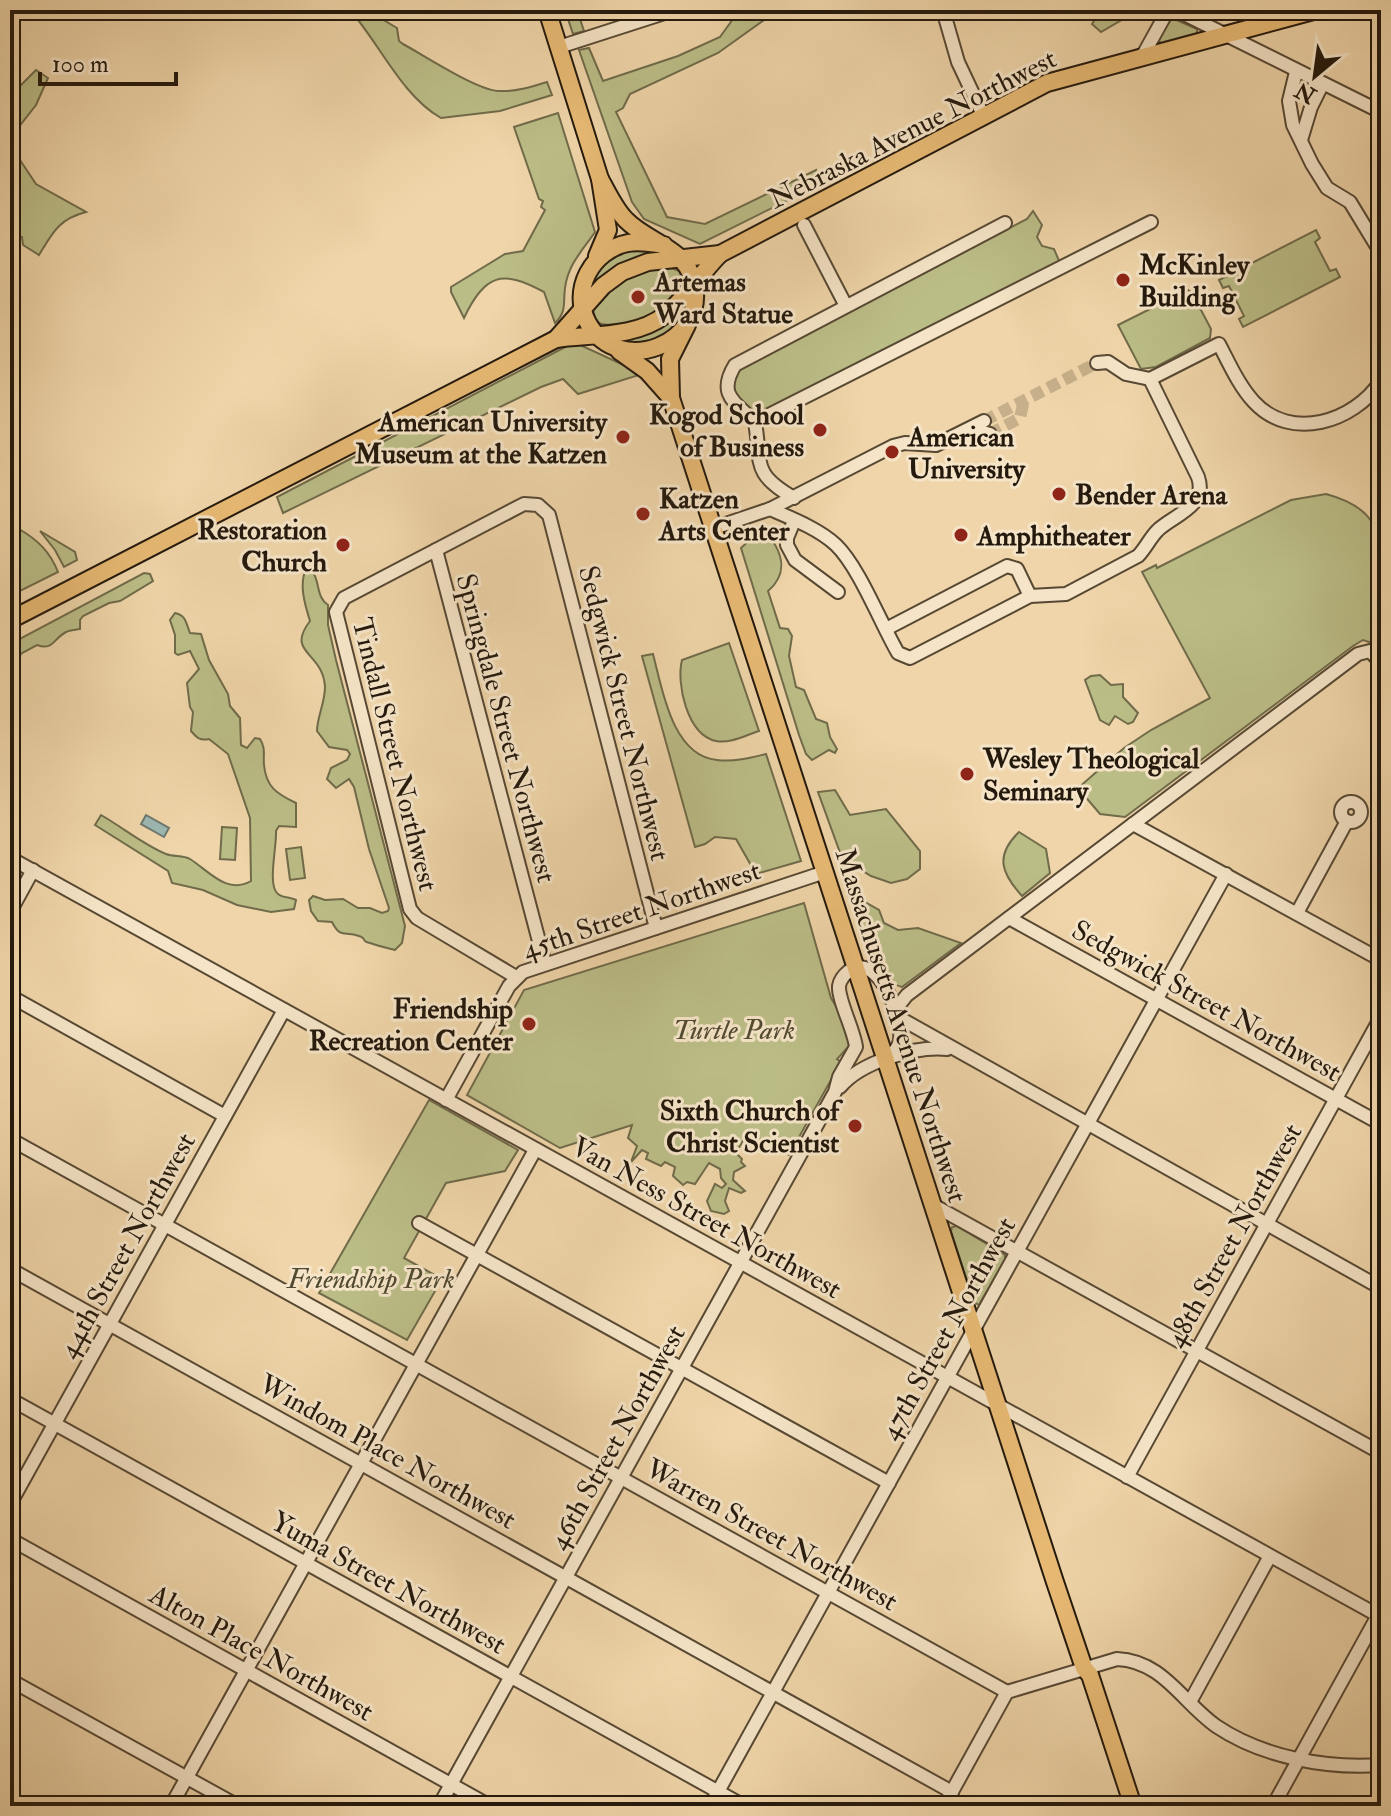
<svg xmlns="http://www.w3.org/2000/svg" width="1391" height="1816" font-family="'IM FELL Double Pica',serif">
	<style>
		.green { fill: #bbbd87; stroke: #706b4a; stroke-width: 2 }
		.water { fill: #9cb7b1; stroke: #6c786f; stroke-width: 2 }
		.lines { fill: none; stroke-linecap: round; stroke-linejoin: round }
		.minor-tunnel { stroke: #c6af8a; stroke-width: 12; stroke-dasharray: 12 6; stroke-linecap: butt }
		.minor-casing { stroke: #574834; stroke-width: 16 }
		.major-casing { stroke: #24190d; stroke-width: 20 }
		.minor { stroke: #f5e4c7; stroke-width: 12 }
		.major { stroke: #e8ba74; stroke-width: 16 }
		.poi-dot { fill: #8f2418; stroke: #f5e4c7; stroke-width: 3 }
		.labels { text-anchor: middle; stroke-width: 6; stroke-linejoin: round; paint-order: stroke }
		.street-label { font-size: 28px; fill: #24190d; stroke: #f5e4c7 }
		.poi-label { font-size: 28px; font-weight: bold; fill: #24190d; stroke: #f5e4c7; text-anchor: start }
		.park-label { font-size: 28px; font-style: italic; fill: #514a32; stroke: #f5e4c7 }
	</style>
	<rect width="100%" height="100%" fill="#efd5a9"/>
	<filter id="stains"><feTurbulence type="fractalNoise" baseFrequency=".0025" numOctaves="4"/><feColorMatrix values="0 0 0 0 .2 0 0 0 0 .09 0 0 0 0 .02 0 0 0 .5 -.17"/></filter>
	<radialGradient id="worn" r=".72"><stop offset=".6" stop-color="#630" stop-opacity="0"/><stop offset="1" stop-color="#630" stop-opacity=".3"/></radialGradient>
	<!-- green -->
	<g class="green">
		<path d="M350,10H377L382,19L397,28L399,41L403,44C425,56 475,89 498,91C515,92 531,87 547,82L552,95L500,111L441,118C402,96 379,43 350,10Z"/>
		<polygon points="565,10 577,10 584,31 573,34"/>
		<polygon points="749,10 778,10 718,53 630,94 623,108 616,112 667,217 705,224 816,170 818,185 700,244 644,219 632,202 579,50 589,48 603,81 678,56 720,37 733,19"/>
		<polygon points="1101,10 1111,10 1125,18 1101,32 1092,24"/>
		<polygon points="1172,18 1197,29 1197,34 1161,44 1158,39"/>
		<polygon points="36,70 48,78 36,105 11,137 10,144 10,96"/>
		<path d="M558,113L595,232C583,250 568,264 565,288C563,302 567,312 555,323L544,292C502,269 485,274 464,318L451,292V287L505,254L523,251L545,210L541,207L543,201L539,199L514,127Z"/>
		<path d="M10,145L36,184L86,212C59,219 53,232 39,255L23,245L22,237H10Z"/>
		<path d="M1033,211L1042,225L1037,237L1042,246L1054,249L1060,263L1057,262L756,417C736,400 729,397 736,371L1027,219Z"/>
		<polygon points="1316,230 1320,238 1315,242 1330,271 1336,269 1340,277 1243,327 1239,319 1244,316 1229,286 1223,288 1219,280"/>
		<path d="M638,247L659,252V254L590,294C592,263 612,254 638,247Z"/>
		<path d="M669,267L679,271C699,303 622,335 596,322L593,310L600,298L632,272Z"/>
		<polygon points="1188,290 1192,293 1211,329 1210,338 1156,367 1141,369 1118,325"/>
		<path d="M686,299C679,340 662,339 625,345L617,339Z"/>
		<polygon points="578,344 628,367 639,375 578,394 563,379 541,387 283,513 277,497 569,345"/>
		<path d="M1326,494C1363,504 1381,521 1381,560C1381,572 1381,581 1377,591L1380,596L1373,600L1381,612V638L1375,644L1363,640L1353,646L1125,817L1100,814L1078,788L1124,748L1151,730L1210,698L1142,572L1156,565L1157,568L1291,500Z"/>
		<path d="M19,529C38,540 50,552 58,572L10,596V569L17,566C20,551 17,546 10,534Z"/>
		<polygon points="40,531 75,552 77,560 64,567 55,550"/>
		<path d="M767,533C783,553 789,573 768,591L780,628L788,629L792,636L789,656L796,687L804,690L816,719L827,723L830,737L837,749L835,753L829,750L812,760L806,754L799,735L741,548L754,536Z"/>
		<path d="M307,567C322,576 314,596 328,605V625L336,660L405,926L402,943L395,950C387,948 378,946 370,943C359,940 369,940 359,936C345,930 341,940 332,922L318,921L311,911L309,900L313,896L325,900L343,899L358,908H370L382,913L388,911L389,908L369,849L354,787L349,779L336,788L327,779L331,768L347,760L350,754L347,750L329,747L317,731C317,717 325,703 325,687C323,651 285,654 310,621C305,605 298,583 307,567Z"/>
		<path d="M144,573L150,574L153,581L120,601L109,603L83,616L80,620V629C75,630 70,630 66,632C53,639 53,651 37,645L22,653L10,668V644Z"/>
		<path d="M175,613C186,615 186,623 190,633L201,634L209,660L228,694L230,706L240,718L241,745L247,748L255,738L260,739C266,749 263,754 264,765C266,787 277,794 296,803V827L279,826L276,831C277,846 267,886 278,894C283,898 290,897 296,900L294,909L271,912L237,905L203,890L172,883L168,871L95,825L101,815C122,827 144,845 166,854C174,857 183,855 190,859C209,871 227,895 251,881L250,818L228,754L209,739C200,741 197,738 191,731L193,712L190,707L187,683L199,669L190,651L178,655L175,653V635L170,620Z"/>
		<path d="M729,643L759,731C746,735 730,744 716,741C687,735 676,683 682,660Z"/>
		<path d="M653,654C662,688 672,756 717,760C734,762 750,758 766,754L801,861L756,874L736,839L715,837L705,844L695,847L642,656Z"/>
		<polygon points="1100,675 1111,685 1123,684 1123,697 1138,713 1133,722 1128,724 1115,716 1109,725 1100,720 1085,680 1091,676"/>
		<polygon points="835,790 850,815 886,809 920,851 920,869 907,879 891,883 871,876 842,858 818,792"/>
		<polygon points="222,827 237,828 235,860 220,859"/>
		<path d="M1019,832L1046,849L1050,873L1022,896C1002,874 994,856 1019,832Z"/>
		<polygon points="301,847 305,878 290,880 286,849"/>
		<path d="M849,893L879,910L884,923L898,930L918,928L961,943L902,987C876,982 859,916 849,893Z"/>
		<polygon points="804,903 831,998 840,1013 850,1045 837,1059 841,1062 789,1155 755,1136 744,1139 736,1153 742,1159 741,1162 745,1166 734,1172 733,1180 745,1191 741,1193 729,1188 725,1201 729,1211 724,1214 711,1211 707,1201 715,1184 722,1188 726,1184 721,1178 720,1169 709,1163 695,1184 687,1182 683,1185 673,1176 675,1167 665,1162 661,1166 646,1159 648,1153 642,1150 631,1162 637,1146 628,1138 632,1125 560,1148 467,1095 524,990"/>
		<polygon points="429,1100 518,1150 505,1171 446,1183 404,1258 442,1279 407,1340 319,1293"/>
		<polygon points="957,1226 1005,1255 1005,1260 979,1305 974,1302 951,1231 952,1227"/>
	</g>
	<!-- water -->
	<polygon class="water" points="146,815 169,828 164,837 141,824"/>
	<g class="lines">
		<!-- minor-tunnel -->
		<g class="minor-tunnel">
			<polyline points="984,421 1097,363"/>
			<polyline points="990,434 1020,418 1024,400"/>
		</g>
		<!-- minor casing -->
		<g class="minor-casing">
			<g id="minor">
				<polyline points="943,10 958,62 983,115"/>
				<polyline points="1176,10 1381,112"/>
				<polyline points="559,47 674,10"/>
				<polyline points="1142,57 1168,10"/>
				<polyline points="1296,72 1289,101 1293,125 1312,164 1327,188 1350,202 1381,253"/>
				<polyline points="1301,140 1311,107 1322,85"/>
				<polyline points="804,225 846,306"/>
				<path d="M1097,363L1108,362L1126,374L1150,379L1219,344C1229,363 1239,386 1254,402C1291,442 1354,422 1381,381"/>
				<polyline points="755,422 1151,222"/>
				<polyline points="972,429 990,434"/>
				<path d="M794,498C751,473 762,464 755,422C737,403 716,396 735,365L1005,223"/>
				<path d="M770,509C791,518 819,529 836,545C859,567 881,624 898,653L910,658L1030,596L1066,594L1138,556C1146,548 1149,539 1158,530C1174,515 1208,506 1198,477L1150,379"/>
				<polyline points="794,521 787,538 787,545 795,560 838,592"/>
				<polyline points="714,528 770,509 893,446 905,443 936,445 984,421"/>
				<polyline points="436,550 545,964"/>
				<polyline points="886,629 1007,566 1017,569 1030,596"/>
				<circle cx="1351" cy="812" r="10"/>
				<polyline points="1133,824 1381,960"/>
				<polyline points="10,858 1381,1617"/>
				<polyline points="10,912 33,870"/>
				<polyline points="1297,913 1347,821"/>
				<polyline points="1009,918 1381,1124"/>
				<polyline points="516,977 417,918 410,909 336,612 344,598 524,504 538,505 549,515 656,928"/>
				<polyline points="10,996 225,1116"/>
				<polyline points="894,1011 907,995 1358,654 1370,651 1381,663"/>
				<polyline points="896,1016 1381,1288"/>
				<path d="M840,1087C861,1062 914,1046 947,1049"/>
				<polyline points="446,1100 509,986 523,972 825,872"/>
				<polyline points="10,1139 1007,1692"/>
				<polyline points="933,1205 1381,1453"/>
				<polyline points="419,1223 889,1483"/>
				<polyline points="10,1269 952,1792"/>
				<polyline points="10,1399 744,1806"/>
				<polyline points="1127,1477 1381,1017"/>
				<polyline points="10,1504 284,1010"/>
				<polyline points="10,1539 490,1806"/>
				<polyline points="10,1680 238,1806"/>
				<polyline points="1190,1702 1270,1556"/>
				<polyline points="171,1806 535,1150"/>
				<path d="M439,1806L835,1092L839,1077L856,1047C854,1030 838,1000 839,986C840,979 844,975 849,971C879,951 903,1019 900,1040C899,1049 892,1054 886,1060"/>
				<polyline points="710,1806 1226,874"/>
				<path d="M944,1806L1007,1692L1117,1659C1163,1661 1182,1702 1216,1726C1262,1757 1326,1769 1381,1765"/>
				<polyline points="1273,1806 1381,1610"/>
			</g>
		</g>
		<!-- major casing -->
		<g class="major-casing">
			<g id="major">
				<polyline points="547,10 600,179 608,230 597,256"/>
				<path d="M600,179C608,193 615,209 626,220C647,242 684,247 693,280C710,345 618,378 588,323C570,290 592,250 628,243C640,241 652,243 664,245"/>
				<polyline points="687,325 670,359 671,398 1055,1582 1084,1668 1090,1675 1133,1806"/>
				<path d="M556,339C591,334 636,338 665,315C686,298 701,273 720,254"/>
				<polyline points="619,351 647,371 671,398"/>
				<polyline points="10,620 556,339 603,286 622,272 648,262 720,254 1047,83 1317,10"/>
			</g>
		</g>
		<!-- minor -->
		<use href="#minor" class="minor"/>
		<!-- major -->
		<use href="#major" class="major"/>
	</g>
	<!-- markers -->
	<g class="poi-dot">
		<circle cx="1123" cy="280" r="8"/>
		<circle cx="638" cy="297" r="8"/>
		<circle cx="820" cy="430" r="8"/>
		<circle cx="623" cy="437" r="8"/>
		<circle cx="892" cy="452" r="8"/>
		<circle cx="1059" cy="494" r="8"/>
		<circle cx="643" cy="514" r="8"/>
		<circle cx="961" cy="535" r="8"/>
		<circle cx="343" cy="545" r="8"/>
		<circle cx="967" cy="774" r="8"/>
		<circle cx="529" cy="1024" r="8"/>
		<circle cx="855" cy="1126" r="8"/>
	</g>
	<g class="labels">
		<!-- street labels -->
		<g class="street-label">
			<text transform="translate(912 128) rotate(-27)" y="10">Nebraska Avenue Northwest</text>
			<text transform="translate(625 713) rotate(76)" y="10">Sedgwick Street Northwest</text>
			<text transform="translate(507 728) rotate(75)" y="10">Springdale Street Northwest</text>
			<text transform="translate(396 754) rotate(76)" y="10">Tindall Street Northwest</text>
			<text transform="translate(641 909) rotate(-19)" y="10">45th Street Northwest</text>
			<text transform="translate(1207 1000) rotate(29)" y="10">Sedgwick Street Northwest</text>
			<text transform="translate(902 1025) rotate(72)" y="10">Massachusetts Avenue Northwest</text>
			<text transform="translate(707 1217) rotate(29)" y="10">Van Ness Street Northwest</text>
			<text transform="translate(1233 1235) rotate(-61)" y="10">48th Street Northwest</text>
			<text transform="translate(126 1245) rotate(-61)" y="10">44th Street Northwest</text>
			<text transform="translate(947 1328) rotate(-61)" y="10">47th Street Northwest</text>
			<text transform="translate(616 1437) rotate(-61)" y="10">46th Street Northwest</text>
			<text transform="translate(388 1451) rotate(29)" y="10">Windom Place Northwest</text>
			<text transform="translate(772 1534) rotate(29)" y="10">Warren Street Northwest</text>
			<text transform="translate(389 1582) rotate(29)" y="10">Yuma Street Northwest</text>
			<text transform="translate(262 1652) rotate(29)" y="10">Alton Place Northwest</text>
		</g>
		<!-- poi labels -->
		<g class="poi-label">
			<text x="1139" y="274">McKinley<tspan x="1139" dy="32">Building</tspan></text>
			<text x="654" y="291">Artemas<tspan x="654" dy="32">Ward Statue</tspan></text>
			<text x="804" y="424" text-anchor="end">Kogod School<tspan x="804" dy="32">of Business</tspan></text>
			<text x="607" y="431" text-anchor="end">American University<tspan x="607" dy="32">Museum at the Katzen</tspan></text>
			<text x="908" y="446">American<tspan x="908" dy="32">University</tspan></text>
			<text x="1075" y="504">Bender Arena</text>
			<text x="659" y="508">Katzen<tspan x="659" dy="32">Arts Center</tspan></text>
			<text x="327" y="539" text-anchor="end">Restoration<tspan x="327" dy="32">Church</tspan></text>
			<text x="977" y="545">Amphitheater</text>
			<text x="983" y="768">Wesley Theological<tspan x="983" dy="32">Seminary</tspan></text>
			<text x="513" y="1018" text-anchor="end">Friendship<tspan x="513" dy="32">Recreation Center</tspan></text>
			<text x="839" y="1120" text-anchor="end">Sixth Church of<tspan x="839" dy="32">Christ Scientist</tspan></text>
		</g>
		<!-- park labels -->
		<g class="park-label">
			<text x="734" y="1039">Turtle Park</text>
			<text x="371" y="1288">Friendship Park</text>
		</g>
	</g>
	<!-- margin -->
	<rect width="1391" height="1816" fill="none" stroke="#efd5a9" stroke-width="40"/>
	<rect x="12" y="12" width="1367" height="1792" fill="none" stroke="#24190d" stroke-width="4"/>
	<rect x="20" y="20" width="1351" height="1776" fill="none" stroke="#24190d" stroke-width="2"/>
	<!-- north arrow -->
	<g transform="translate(1315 76) rotate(209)" stroke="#f5e4c7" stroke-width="6" paint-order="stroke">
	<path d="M0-6L14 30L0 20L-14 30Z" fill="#24190d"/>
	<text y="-12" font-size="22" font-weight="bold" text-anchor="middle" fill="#24190d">N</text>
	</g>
	<!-- scale -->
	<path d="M40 72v12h136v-12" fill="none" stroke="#24190d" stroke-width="4"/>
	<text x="52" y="72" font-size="24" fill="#24190d" stroke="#f5e4c7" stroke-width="6" paint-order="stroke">100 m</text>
	<rect width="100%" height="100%" filter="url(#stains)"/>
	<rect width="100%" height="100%" fill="url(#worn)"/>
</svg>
